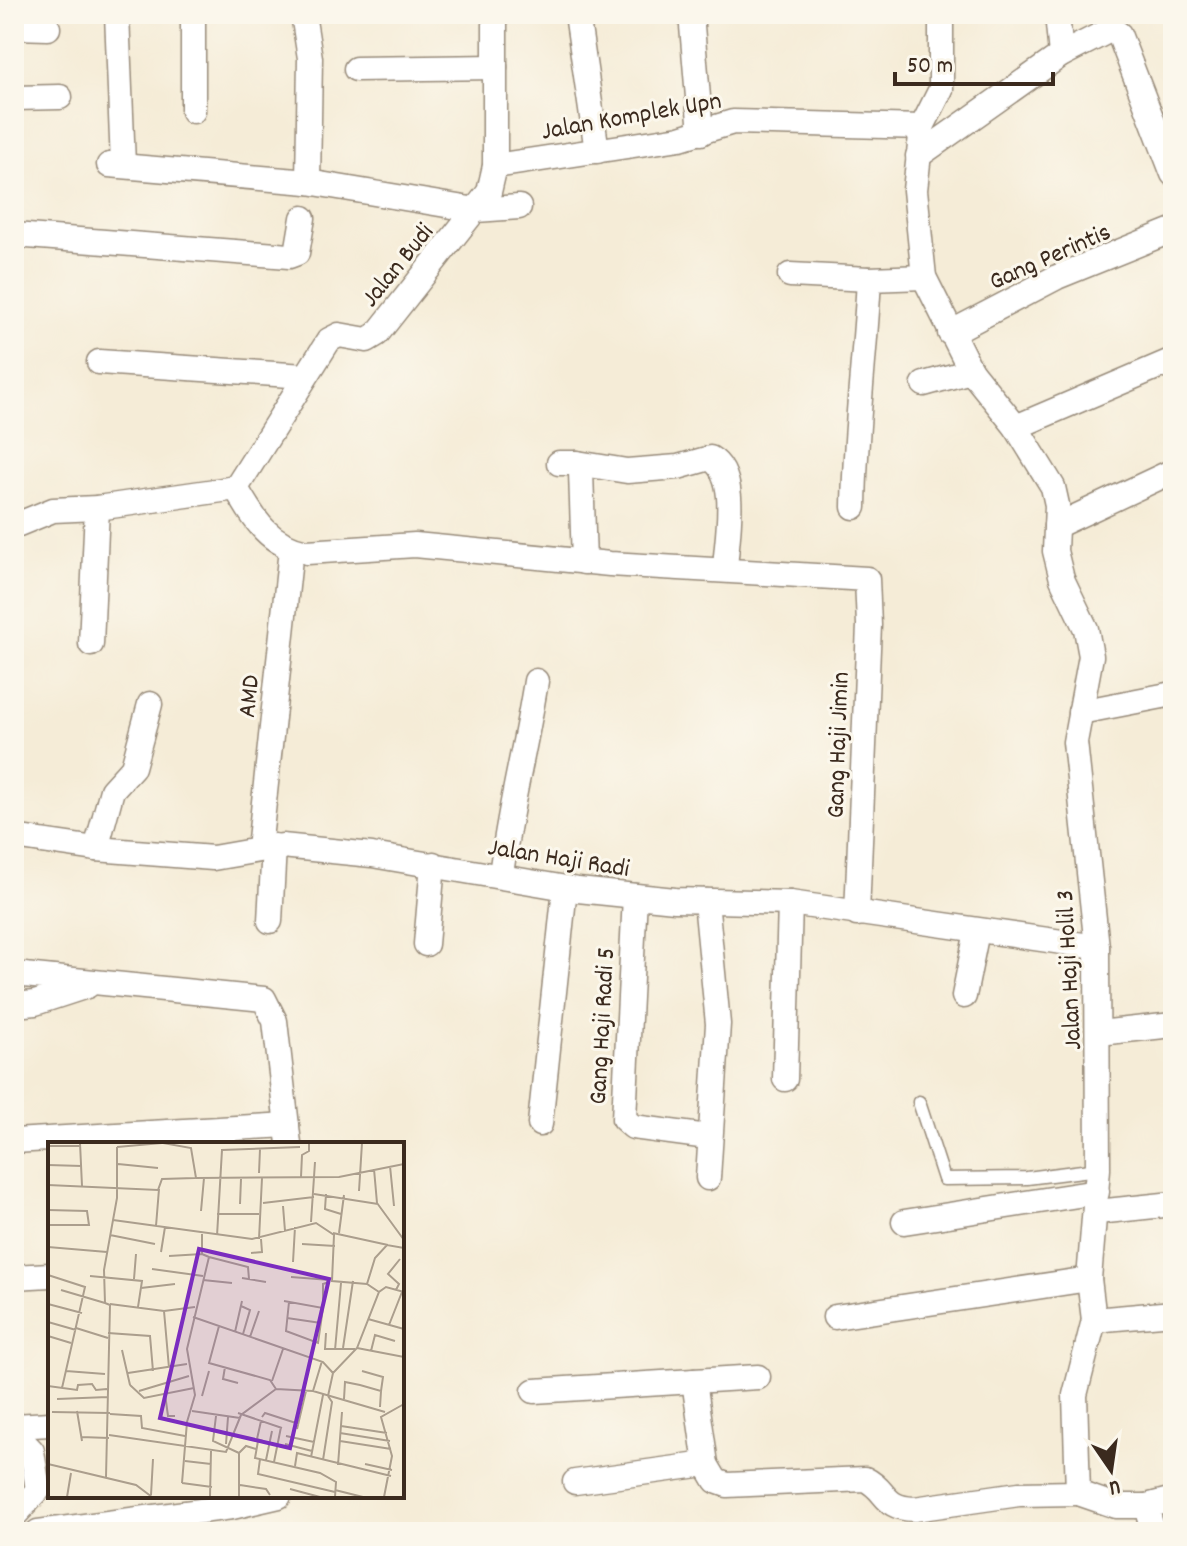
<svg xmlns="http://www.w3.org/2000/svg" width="1187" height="1546" font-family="Dekko,sans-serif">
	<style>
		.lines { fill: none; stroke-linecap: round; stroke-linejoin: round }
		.service-casing { stroke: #988b7a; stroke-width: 15 }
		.minor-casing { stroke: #988b7a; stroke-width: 27 }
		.service { stroke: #fff; stroke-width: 12 }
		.minor { stroke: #fff; stroke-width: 24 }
		.labels { text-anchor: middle; stroke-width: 6; stroke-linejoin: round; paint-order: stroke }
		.street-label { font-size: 26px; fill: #3b2a1e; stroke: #fbf7ec }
		.inset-road { fill: none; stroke: #ab9e8d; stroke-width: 2 }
		.view { fill: #7b2cbf; fill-opacity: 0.15; stroke: #7b2cbf; stroke-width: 4 }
		.inset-edge { fill: none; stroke: #3b2a1e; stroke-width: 4 }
	</style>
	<rect width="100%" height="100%" fill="#fbf7ec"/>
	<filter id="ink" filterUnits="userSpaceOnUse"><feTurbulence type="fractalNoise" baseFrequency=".0125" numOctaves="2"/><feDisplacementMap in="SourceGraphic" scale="16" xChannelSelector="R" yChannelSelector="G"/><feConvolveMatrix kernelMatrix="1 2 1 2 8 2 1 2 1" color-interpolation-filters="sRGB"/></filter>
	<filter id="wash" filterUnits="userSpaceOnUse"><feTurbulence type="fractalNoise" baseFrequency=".006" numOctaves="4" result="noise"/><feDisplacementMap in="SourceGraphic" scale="32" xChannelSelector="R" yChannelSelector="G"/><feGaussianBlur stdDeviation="1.8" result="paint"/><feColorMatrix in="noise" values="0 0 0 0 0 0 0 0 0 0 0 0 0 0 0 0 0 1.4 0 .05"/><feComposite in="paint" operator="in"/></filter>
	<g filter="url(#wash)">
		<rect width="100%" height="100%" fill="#f5ecd7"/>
	</g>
	<g filter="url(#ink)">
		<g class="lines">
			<!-- service casing -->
			<g class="service-casing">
				<polyline id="service" points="919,1102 944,1179 1027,1178 1098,1169"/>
			</g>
			<!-- minor casing -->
			<g class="minor-casing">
				<g id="minor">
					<polyline points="117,14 123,165"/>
					<polyline points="193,14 193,111"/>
					<polyline points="303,14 310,58 308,182"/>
					<polyline points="577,14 597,151"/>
					<polyline points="691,14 701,133"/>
					<polyline points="1057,14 1061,55"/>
					<polyline points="14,27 48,28"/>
					<polyline points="356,69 495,67"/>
					<polyline points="14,98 60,97"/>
					<polyline points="918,156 1061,55 1112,29 1119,34 1173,174"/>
					<polyline points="109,165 308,182 476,210 519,207"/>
					<polyline points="495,166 680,138 733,122 922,127"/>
					<polyline points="14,235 289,256 297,253 303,218"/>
					<polyline points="790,275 869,279 924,277"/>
					<polyline points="950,333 1057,277 1173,230"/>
					<polyline points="99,362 305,376"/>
					<polyline points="924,384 971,371"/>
					<polyline points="1016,427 1173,360"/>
					<polyline points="559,463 577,463 581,471 584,562"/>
					<path d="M577,463L627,471L678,467L710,458C741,476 726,539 725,570"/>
					<path d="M236,488C254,519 268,545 307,552L415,545L610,564L867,579L869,625L857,914"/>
					<polyline points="236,488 329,340 339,335 367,340 377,334 489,192 495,166 495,14"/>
					<path d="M854,507C855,431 865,356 869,279"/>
					<polyline points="14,526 53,510 97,508 236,488"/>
					<polyline points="1056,526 1173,471"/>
					<polyline points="91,644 97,508"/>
					<polyline points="1080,712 1173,694"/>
					<polyline points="14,837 96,849 213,858 282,846 372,855 578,890 675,900 790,903 1097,947"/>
					<polyline points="96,849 112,790 133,767 150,704"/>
					<polyline points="259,849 291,549"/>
					<path d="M501,875C509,809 526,746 536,681"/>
					<polyline points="635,896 624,1119 633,1127 708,1137"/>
					<polyline points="706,901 718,1024 708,1178"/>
					<polyline points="270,921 274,846"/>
					<polyline points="426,944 433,864"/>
					<polyline points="14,974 264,999 275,1021 289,1144"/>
					<polyline points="964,996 977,931"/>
					<polyline points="14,1005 35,1003 87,986"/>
					<polyline points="1099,1033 1173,1025"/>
					<polyline points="785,1079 790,903"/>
					<polyline points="540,1124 565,888"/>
					<polyline points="14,1141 287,1125"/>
					<polyline points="1097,1212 1173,1204"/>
					<polyline points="904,1222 1097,1192"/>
					<polyline points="14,1277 50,1275"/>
					<polyline points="835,1317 1089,1279"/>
					<polyline points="1094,1320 1173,1313"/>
					<path d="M694,1381L706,1464L716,1481L727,1485L865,1479C888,1490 882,1508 914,1509L1019,1494L1078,1493L1075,1395L1094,1320L1089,1279L1098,1169L1097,947L1075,742L1091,656L1086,629L1062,579L1055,551L1057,505L1053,487L1016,427L971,371L924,277L915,190L922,127L941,89V14"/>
					<polyline points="534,1391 758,1377"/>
					<polyline points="14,1426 50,1424"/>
					<polyline points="14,1432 32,1451 38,1490 14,1516"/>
					<polyline points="575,1482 706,1464"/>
					<polyline points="1078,1493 1116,1506 1146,1506 1153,1532"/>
					<polyline points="1146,1506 1173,1499"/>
					<polyline points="38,1532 232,1507 279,1496"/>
				</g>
			</g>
			<!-- service -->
			<use href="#service" class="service"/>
			<!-- minor -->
			<use href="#minor" class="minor"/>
		</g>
	</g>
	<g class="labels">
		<!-- street labels -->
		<g class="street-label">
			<text transform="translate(631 114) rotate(-10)" y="9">Jalan Komplek Upn</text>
			<text transform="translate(1049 255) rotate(-24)" y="9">Gang Perintis</text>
			<text transform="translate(396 264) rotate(-51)" y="9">Jalan Budi</text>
			<text transform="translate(247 696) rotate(-84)" y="9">AMD</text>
			<text transform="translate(836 745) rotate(-88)" y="9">Gang Haji Jimin</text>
			<text transform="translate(559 856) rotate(9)" y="9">Jalan Haji Radi</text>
			<text transform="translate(1067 970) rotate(-93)" y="9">Jalan Haji Holil 3</text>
			<text transform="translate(600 1026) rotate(-87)" y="9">Gang Haji Radi 5</text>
		</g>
	</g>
	<!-- overview -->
	<g transform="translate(48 1142)">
		<rect width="356" height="356" fill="#f5ecd7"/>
		<path class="inset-road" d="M32,1L34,44M115,1L143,6L148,36L291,35L356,22M0,4H32M69,5L114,1M70,22L110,26M0,23L34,24M342,24L346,64M326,27L329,61L356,98M211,31L212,7M253,35L254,13L261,9V1M0,43L110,48L114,37L147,36M311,49L314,1M266,52L330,62M278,52L277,67L293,72M215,61L266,55M192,62L193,37M235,64L237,89M0,68L39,69L41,83H0M153,69L156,36M169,72H211M65,78L204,97L268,81L286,93L284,139L319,142L331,150M263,80L267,20M108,84L111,47M285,91L340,103M291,91L296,53M154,92V112L161,115M62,93L107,102M169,94L174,8L252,5M211,97L214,36M254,102L287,104M0,105L59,110M113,110L117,85M203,111L214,110L213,97M121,114L154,112M245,120L247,85M104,127L155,134M0,133L37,145L14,246M42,134L94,139L90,165M243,135L282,138M194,136L218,140M86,137L88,112M155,138L184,141M319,142L327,116L339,103L356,106M93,146L127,142M13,148L57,161M348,148L351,142L340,132L352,117M236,159L275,166L270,201L238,189L241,160M0,162L34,171M62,162L116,169L147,165M193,164L202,168L195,192M275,166V142L281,140M116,169L121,226M145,175L275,220L285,231M239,176L273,181M320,177L356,187M0,180L28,188M341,183L354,150M171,184L161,221L222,238L228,247M28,186L60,196M187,190L194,159M60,191L102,194L105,229M278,191L277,207H307M0,194L23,201M202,195L211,169M295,206L305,139M309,206L356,215M74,208L82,243M287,208L293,141M323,209L327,193L347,199M177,225L175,237L190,241M18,229L57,232M314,229L335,235L333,249M80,231L139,222M224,239L235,207M82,243L96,256L146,246M0,244L29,248L30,243L44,242L48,248L59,247M228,247L265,249L337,270M91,249L141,234M265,249L274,219M117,252L120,274H127M154,254L161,229M280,254L285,231L309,206L331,150L338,145L356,150M9,257L60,255M296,257L297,240L312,243L333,249L332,265M29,269L34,299M144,269L192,276M4,270L62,271M190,271L234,286M62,272L93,274L94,286L137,294M168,274L165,299L191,311M214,275L217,271L251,282M213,279L209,297L215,299M293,284L339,291M249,287L258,249M292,291L342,299M61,293L178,310L193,273L228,247M238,294L266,300M33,295L61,296M210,299L207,316L272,331L288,340L287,355M292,299L343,307M178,302L180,275M237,302L264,309M263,315L275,253M212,317L210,332L287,350M218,318L224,289M275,318L284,260L280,254M137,319L163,322M226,320L233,285M0,322L88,343L104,355M317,322L344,328M290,323L294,270M247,324L249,311L343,334M58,335L62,163L57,161L56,128L69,56V5M134,341L139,280L147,253L139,207L161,115L200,125L201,137M134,341L164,345M192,343L218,347L222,353M242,347L272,355M287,348L315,355M103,353L105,317M19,355L23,331M162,355L163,309M191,355V311L198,304L208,307M336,355L344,314L333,275L356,262"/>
		<path class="view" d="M151,107L281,137L242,306L112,276Z"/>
		<rect width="356" height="356" class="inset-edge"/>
	</g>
	<!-- margin -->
	<rect width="1187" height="1546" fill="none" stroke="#fbf7ec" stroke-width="48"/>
	<!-- north arrow -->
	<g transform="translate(1111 1470) rotate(167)" stroke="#fbf7ec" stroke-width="6" paint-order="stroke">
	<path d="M0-6L14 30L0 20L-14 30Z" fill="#3b2a1e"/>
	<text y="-12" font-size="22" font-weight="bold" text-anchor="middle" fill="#3b2a1e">U</text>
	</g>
	<!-- scale -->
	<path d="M895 72v12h158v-12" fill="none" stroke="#3b2a1e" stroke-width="4"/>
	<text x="907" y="72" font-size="24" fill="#3b2a1e" stroke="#fbf7ec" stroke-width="6" paint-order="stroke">50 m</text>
</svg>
